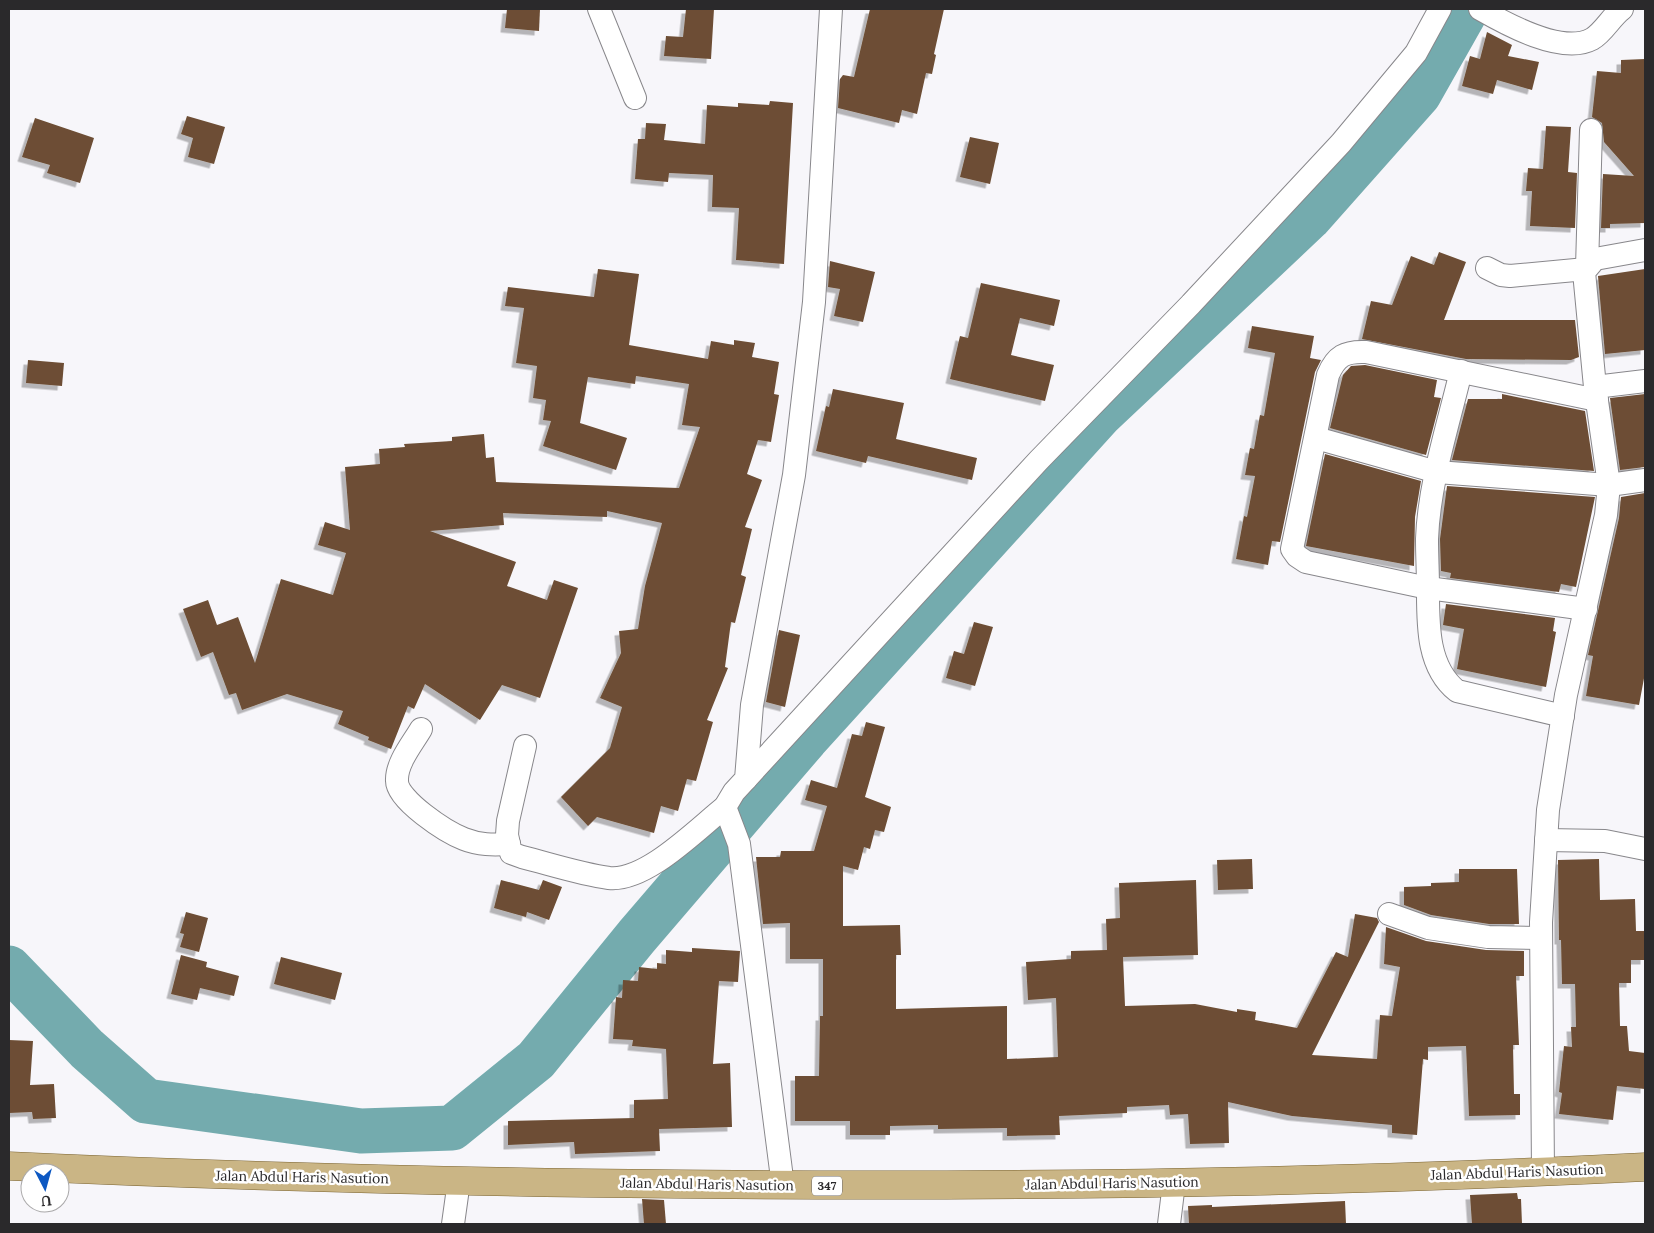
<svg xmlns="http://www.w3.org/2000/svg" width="1654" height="1233" font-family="Lora,serif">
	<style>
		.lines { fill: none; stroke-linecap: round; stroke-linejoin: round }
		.river { stroke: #74abae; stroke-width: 45 }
		.building { fill: #6d4e34; filter: url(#shadow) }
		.minor-casing { stroke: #88878b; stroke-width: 24 }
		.primary-casing { stroke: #7b6431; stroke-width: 29 }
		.minor { stroke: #fff; stroke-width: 22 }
		.primary { stroke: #cab585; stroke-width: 28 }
		.labels { text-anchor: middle; stroke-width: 5; stroke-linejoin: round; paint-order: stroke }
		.shield { fill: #fff; stroke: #6a696b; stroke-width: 1 }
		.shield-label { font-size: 12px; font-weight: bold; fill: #2a292b }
		.street-label { font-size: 14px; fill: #2a292b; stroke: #fff }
	</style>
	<defs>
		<filter id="shadow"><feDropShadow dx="-4.5" dy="4.5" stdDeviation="0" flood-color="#0004"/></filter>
	</defs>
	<rect width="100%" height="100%" fill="#f7f6fa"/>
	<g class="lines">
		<!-- river -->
		<polyline class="river" points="9,968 87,1049 146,1101 361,1131 452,1128 536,1060 637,936 806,739 1100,415 1309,218 1419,94 1467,9"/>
	</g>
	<!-- building -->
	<g class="building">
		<polygon points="507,9 540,9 539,31 505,28"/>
		<polygon points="686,9 714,9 711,59 664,56 666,36 683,37"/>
		<polygon points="870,9 944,9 934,54 936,55 932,74 926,73 917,114 902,110 899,123 838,108 840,79 843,75 854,77"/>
		<polygon points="1487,32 1512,45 1508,56 1539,62 1532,90 1497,80 1493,94 1462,86 1470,56 1480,59"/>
		<polygon points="1645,59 1645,223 1610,224 1610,228 1601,228 1603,174 1634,176 1604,142 1602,123 1592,117 1597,71 1621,73 1621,60"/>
		<polygon points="770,101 793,103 784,264 736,260 739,208 712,207 713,175 669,173 668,182 635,179 638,139 645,139 646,123 666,124 664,140 705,144 707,105 738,107 738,103 769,105"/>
		<polygon points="187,116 225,127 214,164 188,157 193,138 181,134"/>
		<polygon points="35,118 94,138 80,183 47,173 50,165 22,157"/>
		<polygon points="1546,126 1571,127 1568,172 1577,173 1575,228 1530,226 1532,191 1526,191 1528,168 1543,169"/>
		<polygon points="970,137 999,143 990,184 960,177"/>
		<polygon points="1439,252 1466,262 1444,320 1575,320 1579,357 1571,360 1466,359 1362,339 1371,301 1392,305 1411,256 1434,265"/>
		<polygon points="830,261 875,272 863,322 834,316 840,289 828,287"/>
		<polygon points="598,269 639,274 629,345 708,359 711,341 734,345 734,340 755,343 752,357 779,362 774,394 779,395 771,442 758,440 747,474 762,480 745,527 752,529 741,575 746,577 735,623 731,622 725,667 728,668 707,720 713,722 696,781 687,779 678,811 661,806 654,833 597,817 588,826 561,797 610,748 622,707 600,698 621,653 619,631 638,629 645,586 662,523 607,511 607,517 503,513 504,525 430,531 516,562 507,586 547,600 554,580 578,588 540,698 502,685 480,720 425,684 414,709 408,706 391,749 368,740 369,737 338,724 343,711 287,694 242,710 236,693 229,695 213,652 201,657 183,609 208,600 217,625 238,617 255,663 281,579 333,595 346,553 318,545 325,522 350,530 345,467 380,464 379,449 405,447 404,444 452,441 452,437 484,434 486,458 494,457 496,482 679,488 700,427 682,425 689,384 636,376 635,384 588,377 580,423 627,438 616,470 543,446 551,421 543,420 546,400 533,398 537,366 516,363 524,308 505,306 508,287 594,297"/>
		<polygon points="1645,269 1645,350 1605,354 1598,276"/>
		<polygon points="981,283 1060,300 1054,326 1020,318 1011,355 1054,365 1045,401 950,379 960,336 968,338"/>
		<polygon points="1252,326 1314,336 1310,358 1321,360 1315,372 1280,542 1272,541 1268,565 1236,559 1244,516 1247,517 1255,476 1245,475 1250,448 1254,449 1260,415 1264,416 1275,353 1248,348"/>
		<polygon points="28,360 64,363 62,386 26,383"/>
		<polygon points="1365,365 1437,380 1434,397 1441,398 1426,455 1330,428 1343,375 1351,366"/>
		<polygon points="833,389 904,403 896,439 977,458 972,480 868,456 866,463 816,451 826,406 829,407"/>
		<polygon points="1502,394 1585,411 1594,471 1452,460 1468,399 1502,399"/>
		<polygon points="1645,394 1645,467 1620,470 1610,398"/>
		<polygon points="1325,454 1421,481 1415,517 1414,566 1306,546"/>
		<polygon points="1447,486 1595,497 1576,587 1561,584 1559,592 1450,578 1451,573 1441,571 1440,539"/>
		<polygon points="1645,493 1645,673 1639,705 1586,696 1593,656 1588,655 1619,518 1621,497"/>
		<polygon points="1446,604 1555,618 1553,631 1556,632 1546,687 1457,669 1464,629 1443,625"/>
		<polygon points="974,622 993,627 975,686 946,678 954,651 964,654"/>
		<polygon points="779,630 800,635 785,707 766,702"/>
		<polygon points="866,722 885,727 865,797 891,807 884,832 875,830 870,849 864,847 858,870 843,866 843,926 900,925 901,955 896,955 896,1009 1007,1006 1007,1059 1058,1057 1056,998 1028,1000 1026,962 1071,959 1071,951 1107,950 1106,919 1120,918 1119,883 1196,880 1198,955 1123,957 1125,1006 1195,1004 1237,1012 1237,1009 1256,1012 1255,1020 1297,1028 1336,952 1348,957 1355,914 1377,918 1379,922 1312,1055 1377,1059 1380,1015 1392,1016 1400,967 1384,964 1386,927 1426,941 1486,950 1524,951 1524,976 1516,976 1519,1045 1513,1045 1514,1094 1520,1094 1520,1115 1469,1116 1466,1046 1428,1047 1428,1060 1423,1059 1417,1135 1392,1133 1392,1125 1292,1116 1228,1102 1229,1143 1190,1144 1188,1114 1170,1115 1169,1105 1127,1107 1127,1113 1059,1116 1060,1135 1007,1136 1007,1128 938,1129 938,1125 890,1126 890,1135 850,1135 850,1121 795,1121 795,1076 819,1076 820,1016 823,1016 823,959 790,959 790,923 763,924 756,857 780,857 781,851 814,851 827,806 805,800 811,780 837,788 852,734 862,736"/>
		<polygon points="1252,859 1253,889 1218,890 1217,860"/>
		<polygon points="1599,859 1600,900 1635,899 1636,931 1645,931 1645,960 1631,960 1631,983 1619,983 1620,1026 1627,1026 1629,1051 1645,1053 1645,1089 1617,1086 1613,1120 1559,1114 1562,1093 1559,1092 1564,1046 1572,1047 1571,1027 1576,1027 1575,984 1562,984 1561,940 1559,940 1558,860"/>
		<polygon points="1459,869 1517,869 1519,924 1489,924 1431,915 1404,905 1404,887 1431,886 1431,883 1459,882"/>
		<polygon points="501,880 539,890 543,880 562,887 549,920 527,912 526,917 494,908"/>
		<polygon points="186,912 208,918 199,952 180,947 184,934 180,933"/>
		<polygon points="692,948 740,951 738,982 719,981 713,1064 730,1063 732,1127 659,1129 660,1151 575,1154 574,1142 508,1145 508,1121 634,1118 634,1100 668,1099 666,1049 632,1046 633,1040 613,1039 616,997 622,998 623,980 638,981 639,967 657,969 657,963 666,964 666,950 692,952"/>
		<polygon points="181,955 207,962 206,967 239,976 234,996 200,988 197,1000 171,994"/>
		<polygon points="281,957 342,973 335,1000 274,984"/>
		<polygon points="9,1040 33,1041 30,1085 54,1084 56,1118 33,1119 32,1112 9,1113"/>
		<polygon points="1517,1193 1518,1199 1521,1199 1522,1224 1472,1224 1470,1195"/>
		<polygon points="642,1199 664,1200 666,1224 644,1224"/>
		<polygon points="1345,1201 1346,1224 1189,1224 1188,1206 1212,1205 1212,1207"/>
	</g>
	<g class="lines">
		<!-- minor casing -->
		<g class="minor-casing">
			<g id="minor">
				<polyline points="599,9 635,98"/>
				<path d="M1480,9C1506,24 1562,55 1592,39C1604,32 1611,17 1622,9"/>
				<polyline points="1587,267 1591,130"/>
				<polyline points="1487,268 1501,275 1510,276 1586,269"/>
				<path d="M1461,371C1448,426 1429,483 1427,539C1427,556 1428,572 1428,589C1428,624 1427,667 1457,691L1563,716"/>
				<polyline points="1595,387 1645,381"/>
				<polyline points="1316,438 1437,472 1609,485 1645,480"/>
				<path d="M1586,609L1428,588L1306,562L1297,556L1292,549L1328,375C1336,356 1345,351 1366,352L1597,400"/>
				<path d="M421,729C413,743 396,763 397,781C397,800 446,832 464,839C479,845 493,845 509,844"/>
				<path d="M525,746L508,821L507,835L511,853L522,857C550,864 580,874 609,878C646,882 697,829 725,807"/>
				<polyline points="746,779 1039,460 1191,304 1341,143 1416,53 1440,9"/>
				<polyline points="1546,840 1605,841 1645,849"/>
				<polyline points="1389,914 1428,928 1488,937 1541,938"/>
				<polyline points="1543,1172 1541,922 1548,810 1566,695 1606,515 1609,485 1595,387 1584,272 1595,259 1645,250"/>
				<polyline points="783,1186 739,844 725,807 734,792 746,779 752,705 794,475 814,302 831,9"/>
				<polyline points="453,1224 459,1181"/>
				<polyline points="1169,1224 1174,1183"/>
			</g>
		</g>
		<!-- primary casing -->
		<g class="primary-casing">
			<path id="primary" d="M9,1166C200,1175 392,1180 584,1183C938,1188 1292,1185 1645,1167"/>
		</g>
		<!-- minor -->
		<use href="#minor" class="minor"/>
		<!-- primary -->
		<use href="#primary" class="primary"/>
	</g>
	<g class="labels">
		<!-- shield labels -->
		<rect class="shield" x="812" y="1176.5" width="30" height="19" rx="4"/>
		<g class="shield-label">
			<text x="827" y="1190">347</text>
		</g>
		<!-- street labels -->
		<g class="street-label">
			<text transform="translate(1517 1172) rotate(-2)" y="5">Jalan Abdul Haris Nasution</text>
			<text transform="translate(302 1177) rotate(1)" y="5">Jalan Abdul Haris Nasution</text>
			<text transform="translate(1112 1183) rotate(-1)" y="5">Jalan Abdul Haris Nasution</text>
			<text transform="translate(707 1184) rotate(1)" y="5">Jalan Abdul Haris Nasution</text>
		</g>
	</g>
	<!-- border -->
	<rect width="1654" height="1233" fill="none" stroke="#2a292b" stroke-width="20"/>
	<!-- north arrow -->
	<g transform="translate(45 1188) rotate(174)"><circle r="24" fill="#ffffff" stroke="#aaa9aa"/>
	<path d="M0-4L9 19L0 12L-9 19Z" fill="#0d58c2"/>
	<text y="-8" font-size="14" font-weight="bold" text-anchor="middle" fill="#2a292b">U</text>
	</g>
</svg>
